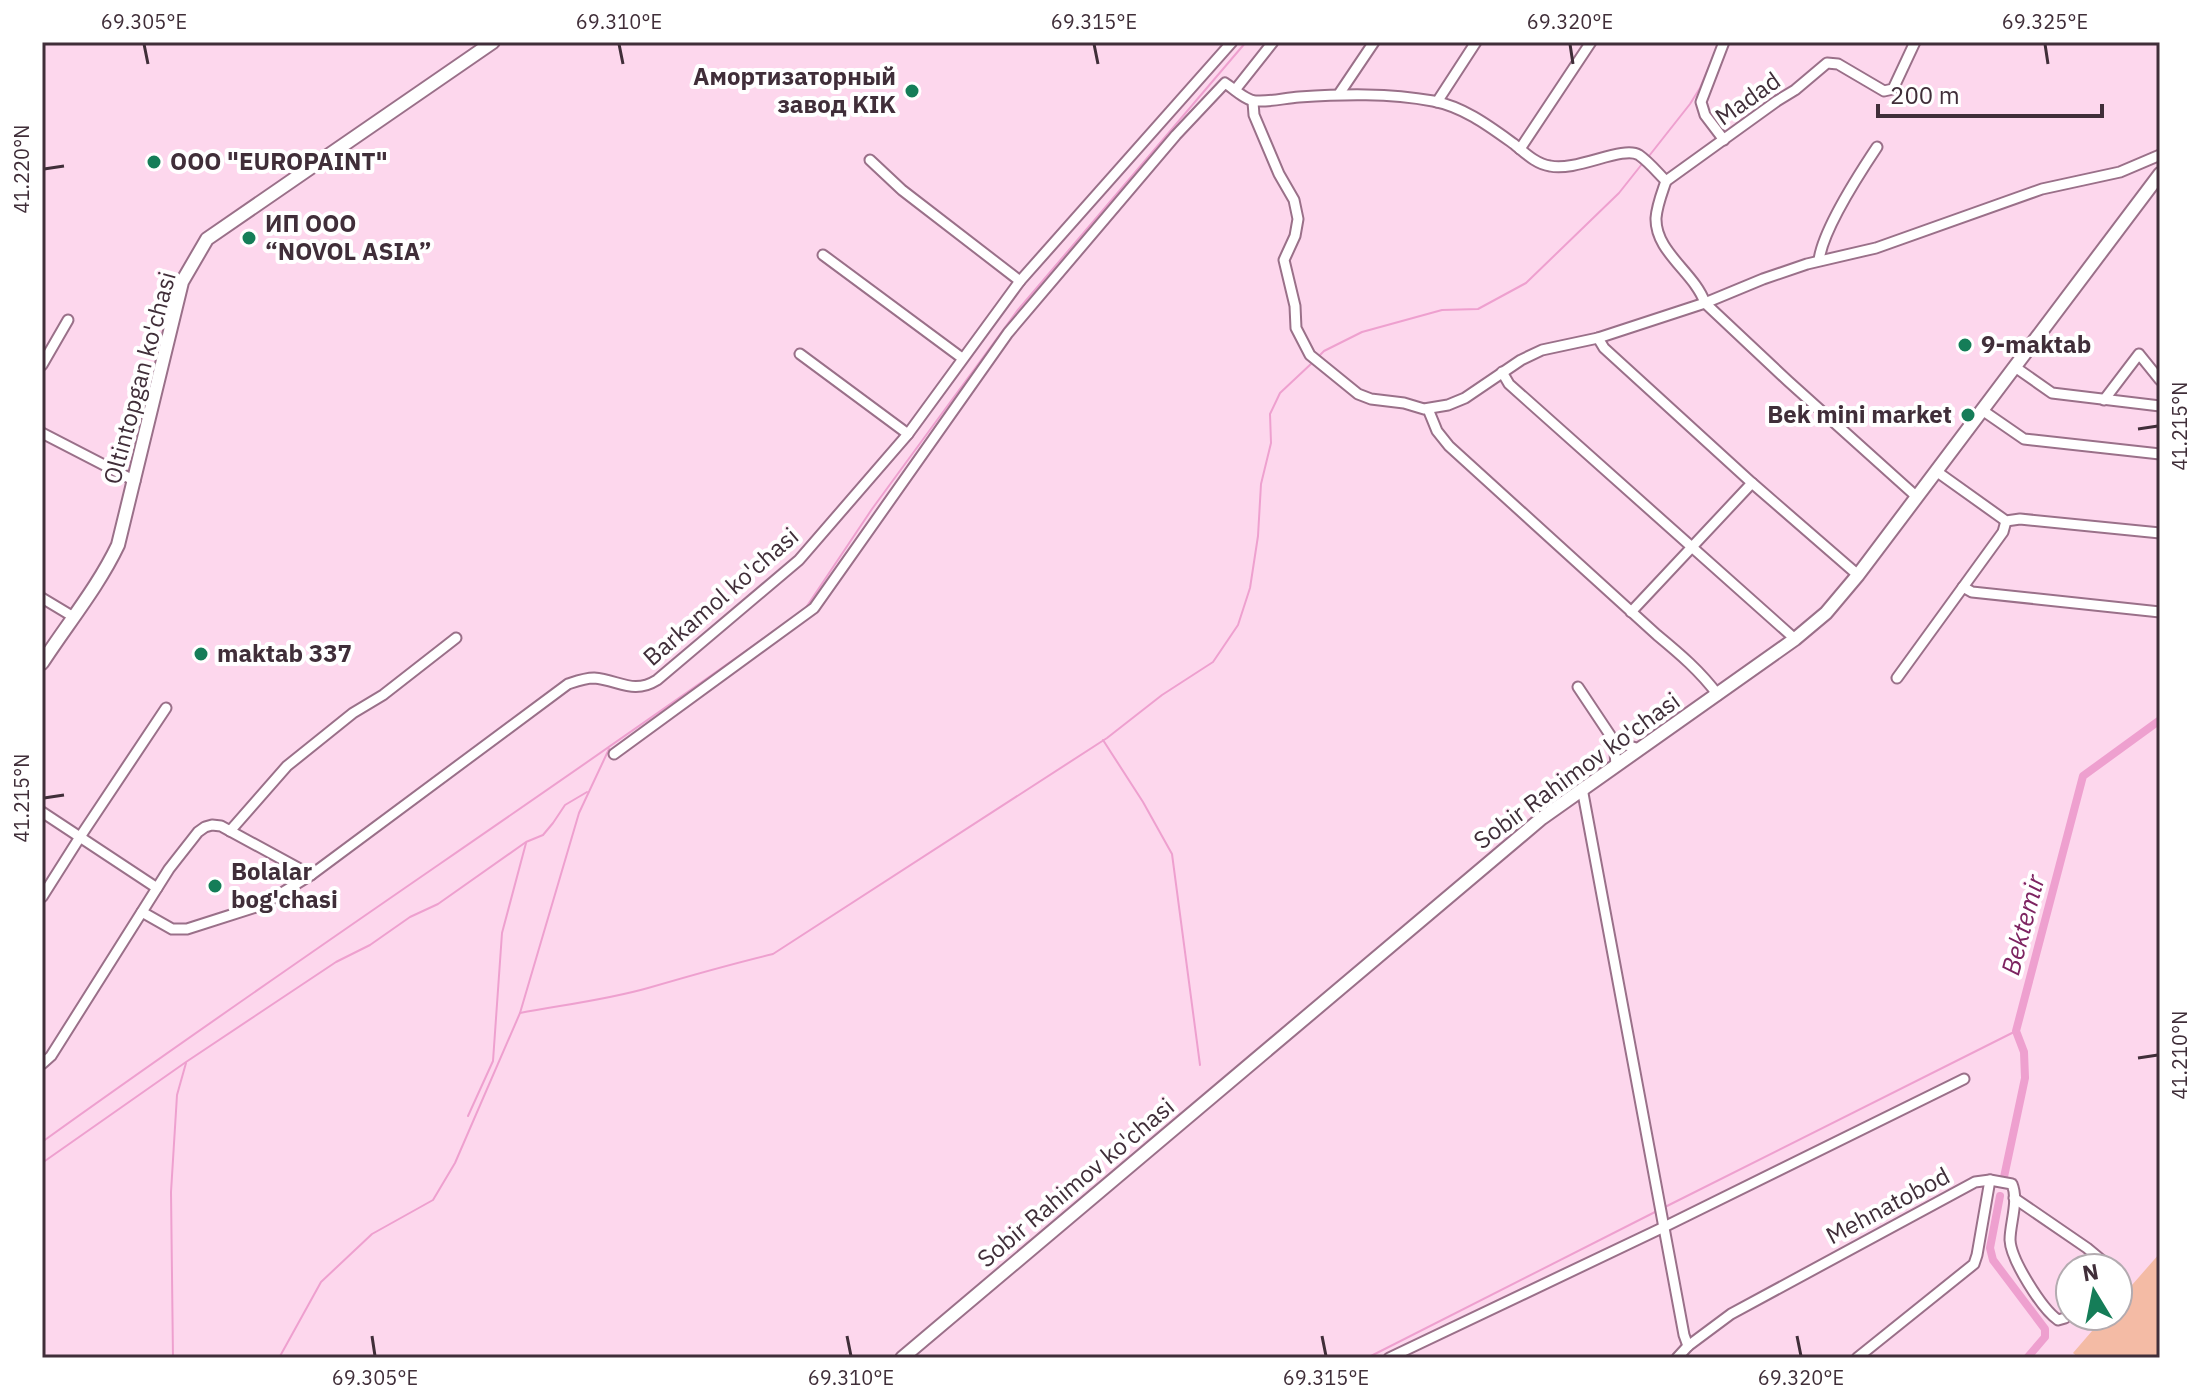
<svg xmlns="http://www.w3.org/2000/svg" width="2202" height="1400" font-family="'IBM Plex Sans',sans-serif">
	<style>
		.green { fill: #f4bba5 }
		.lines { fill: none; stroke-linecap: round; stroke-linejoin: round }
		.stream { stroke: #eea0cf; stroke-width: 2 }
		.canal { stroke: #eea0cf; stroke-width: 8 }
		.street-casing { stroke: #9a7089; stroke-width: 13 }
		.secondary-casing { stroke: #9a7089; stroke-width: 16 }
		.street { stroke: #fff; stroke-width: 9 }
		.secondary { stroke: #fff; stroke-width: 12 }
		.ticks { fill: none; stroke: #402e39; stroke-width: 3 }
		.poi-dot { fill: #157d58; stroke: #fff; stroke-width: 3 }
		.labels { text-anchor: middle; stroke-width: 8; stroke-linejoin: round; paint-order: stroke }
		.poi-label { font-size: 24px; font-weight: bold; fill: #402e39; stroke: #fff; text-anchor: start }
		.street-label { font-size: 24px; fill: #402e39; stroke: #fff }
		.water-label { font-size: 26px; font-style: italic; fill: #7d2461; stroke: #fff }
		.neatline { fill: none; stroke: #402e39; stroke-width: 3 }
		.ticks-label { font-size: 20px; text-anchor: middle; fill: #402e39 }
	</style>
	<rect width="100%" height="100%" fill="#fdd7ed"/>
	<!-- green -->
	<polygon class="green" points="2160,1253 2160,1358 2079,1358 2073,1353 2105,1316 2118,1316 2118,1301"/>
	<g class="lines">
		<!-- stream -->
		<g class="stream">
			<polyline points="1649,156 1690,104 1700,88 1719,43"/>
			<polyline points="1319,356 1324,351 1362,332 1442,310 1478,309 1526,283 1619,193 1642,164"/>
			<polyline points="805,609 872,509 1017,311 1246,42"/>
			<polyline points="1103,740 1143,802 1172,854 1200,1065"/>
			<path d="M520,1013C562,1005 606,1000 648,988C689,976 731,964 773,954L1107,738L1162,695L1213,662L1238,625L1250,588L1258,536L1261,484L1271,443L1270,414L1280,393L1312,363"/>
			<polyline points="468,1116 493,1061 502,933 526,843"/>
			<path d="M42,1142C288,965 540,798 787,622"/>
			<polyline points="42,1163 186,1062 336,962 370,945 410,917 438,904 526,842 543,835 553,823 565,805 587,792"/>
			<polyline points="1663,1208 2016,1031"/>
			<polyline points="173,1358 171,1192 177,1095 186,1063"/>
			<polyline points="279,1358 321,1282 372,1234 433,1200 455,1163 520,1013 579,813 609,749"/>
			<polyline points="1367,1358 1657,1211"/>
		</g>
		<!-- canal -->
		<g class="canal">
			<polyline points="2004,1177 2025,1078 2024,1052 2016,1031 2083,776 2160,720"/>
			<polyline points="2000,1196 1990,1248 1993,1260 2045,1329 2045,1337 2027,1358"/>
		</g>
		<!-- street casing -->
		<g class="street-casing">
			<g id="street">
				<polyline points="1724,42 1701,102 1705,115 1724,140"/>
				<polyline points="1235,90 1273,42"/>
				<polyline points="1339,94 1374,42"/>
				<polyline points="1253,102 1254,115 1279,174 1294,200 1298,219 1295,236 1284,260 1295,306 1296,328 1310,355 1358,394 1371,399 1404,403 1424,409 1448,405 1465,398 1521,360 1542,350 1598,338 1705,303 1763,279 1807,264 1876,248 2042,189 2120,172 2160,155"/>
				<polyline points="1437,102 1476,42"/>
				<polyline points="1520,149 1591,42"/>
				<polyline points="870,160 902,190 1020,281"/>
				<polyline points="1666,181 1777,101 1795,90 1827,63 1838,64 1884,91 1893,89 1915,42"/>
				<polyline points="823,255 962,358"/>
				<path d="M1819,260C1823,229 1859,174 1877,147"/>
				<polyline points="1598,338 1604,348 1752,483 1858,575"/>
				<polyline points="800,354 908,434"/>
				<polyline points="42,365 68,320"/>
				<polyline points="2015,367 2052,393 2160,406"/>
				<polyline points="1502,372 1509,384 1795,639"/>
				<polyline points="2104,400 2139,354 2160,380"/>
				<path d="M1428,409L1437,431L1449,446L1657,635C1680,654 1700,671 1718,695"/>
				<polyline points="1982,410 2024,439 2160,454"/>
				<polyline points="42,433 135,481"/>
				<polyline points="1936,471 2006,521 2020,519 2160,533"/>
				<polyline points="1963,587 1972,592 2160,612"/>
				<polyline points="42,598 72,616"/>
				<polyline points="1631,612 1752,483"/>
				<polyline points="1897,678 2003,532 2006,521"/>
				<polyline points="1578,687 1614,741 1616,765"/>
				<polyline points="1614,741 1639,749"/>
				<path d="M614,754L814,608L1008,333L1176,135L1225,83C1233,88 1246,101 1256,101C1270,102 1285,98 1299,97C1344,94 1388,93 1433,101C1464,107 1489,126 1514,144C1525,153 1536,164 1550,166C1576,172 1623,145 1639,155C1649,162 1658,173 1666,181C1662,193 1657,205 1656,218C1655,252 1695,273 1705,303L1788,381L1917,497"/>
				<polyline points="1582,788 1684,1335 1688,1346"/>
				<polyline points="42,812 157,888"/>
				<polyline points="230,831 287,766 353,713 383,695 456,638"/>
				<polyline points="42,897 80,837 166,708"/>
				<polyline points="142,912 172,929 187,929 262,905 311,875"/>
				<path d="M42,1064L51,1056L169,869L198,832L205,827L212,825L221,826L311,875L568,684C577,681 585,678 594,678C619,680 633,695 657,680L799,560L908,434L1020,281L1232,42"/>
				<polyline points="2014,1198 2087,1248 2111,1268"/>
				<polyline points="1389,1358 1664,1227 1964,1079"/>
				<path d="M1677,1358L1688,1346L1731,1314L1975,1182L1990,1180L2012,1184C2019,1201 2010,1223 2010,1240C2011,1260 2042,1309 2058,1320L2065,1318L2070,1313"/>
				<polyline points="1857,1358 1974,1264 1977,1255 1990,1180"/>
			</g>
		</g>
		<!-- secondary casing -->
		<g class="secondary-casing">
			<g id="secondary">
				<path d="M42,663C68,623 98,587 118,545L182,282L207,239L493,42"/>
				<polyline points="902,1358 1542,818 1795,639 1826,613 1858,575 2160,174"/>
			</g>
		</g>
		<!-- street -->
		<use href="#street" class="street"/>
		<!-- secondary -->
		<use href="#secondary" class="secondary"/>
	</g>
	<!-- ticks -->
	<path class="ticks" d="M144,44L148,64M619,44L623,64M1094,44L1098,64M1570,44L1573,64M2045,44L2048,64M44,169L64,166M2138,429L2158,426M44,798L64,795M2138,1058L2158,1055M372,1336L375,1356M847,1336L851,1356M1322,1336L1326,1356M1797,1336L1801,1356"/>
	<!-- markers -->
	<g class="poi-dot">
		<circle cx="912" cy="91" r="8"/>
		<circle cx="154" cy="162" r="8"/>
		<circle cx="249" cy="238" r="8"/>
		<circle cx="1965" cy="345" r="8"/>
		<circle cx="1968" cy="415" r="8"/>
		<circle cx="201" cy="654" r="8"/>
		<circle cx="215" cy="886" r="8"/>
	</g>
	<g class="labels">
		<!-- poi labels -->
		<g class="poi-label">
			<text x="896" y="85" text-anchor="end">Амортизаторный<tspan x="896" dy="28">завод KIK</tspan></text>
			<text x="170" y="170">OOO "EUROPAINT"</text>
			<text x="265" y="232">ИП ООО<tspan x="265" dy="28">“NOVOL ASIA”</tspan></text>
			<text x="1981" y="353">9-maktab</text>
			<text x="1952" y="423" text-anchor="end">Bek mini market</text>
			<text x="217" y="662">maktab 337</text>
			<text x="231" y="880">Bolalar<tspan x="231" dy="28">bog'chasi</tspan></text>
		</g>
		<!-- street labels -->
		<g class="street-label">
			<text transform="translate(1748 99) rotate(-35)" y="8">Madad</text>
			<text transform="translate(140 378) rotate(-75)" y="8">Oltintopgan ko'chasi</text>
			<text transform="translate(721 597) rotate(-41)" y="8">Barkamol ko'chasi</text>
			<text transform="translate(1577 771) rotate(-36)" y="8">Sobir Rahimov ko'chasi</text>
			<text transform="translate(1076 1183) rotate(-40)" y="8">Sobir Rahimov ko'chasi</text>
			<text transform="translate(1888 1206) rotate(-28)" y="8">Mehnatobod</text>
		</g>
		<!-- water labels -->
		<g class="water-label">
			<text transform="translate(2023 925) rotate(-75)" y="9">Bektemir</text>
		</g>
	</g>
	<!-- border -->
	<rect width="2202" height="1400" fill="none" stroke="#ffffff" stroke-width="88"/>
	<!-- north arrow -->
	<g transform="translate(2094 1292) rotate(350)"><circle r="38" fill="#ffffff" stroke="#b3abb0" stroke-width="2"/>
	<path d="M0-6L14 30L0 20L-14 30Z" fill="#157d58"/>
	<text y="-12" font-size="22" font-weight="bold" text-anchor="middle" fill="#402e39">N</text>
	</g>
	<!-- scale -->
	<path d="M1878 104v12h224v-12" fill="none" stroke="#402e39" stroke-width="4"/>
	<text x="1890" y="104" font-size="24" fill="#402e39" stroke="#ffffff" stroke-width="6" paint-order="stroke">200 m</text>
	<rect x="44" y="44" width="2114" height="1312" class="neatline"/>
	<g class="ticks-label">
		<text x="144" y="29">69.305°E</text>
		<text x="619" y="29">69.310°E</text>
		<text x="1094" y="29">69.315°E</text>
		<text x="1570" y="29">69.320°E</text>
		<text x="2045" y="29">69.325°E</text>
		<text transform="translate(22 169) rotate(-90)" y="7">41.220°N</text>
		<text transform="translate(2180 426) rotate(-90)" y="7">41.215°N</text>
		<text transform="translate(22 798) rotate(-90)" y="7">41.215°N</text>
		<text transform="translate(2180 1055) rotate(-90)" y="7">41.210°N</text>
		<text x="375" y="1385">69.305°E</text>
		<text x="851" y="1385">69.310°E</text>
		<text x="1326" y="1385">69.315°E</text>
		<text x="1801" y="1385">69.320°E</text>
	</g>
</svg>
